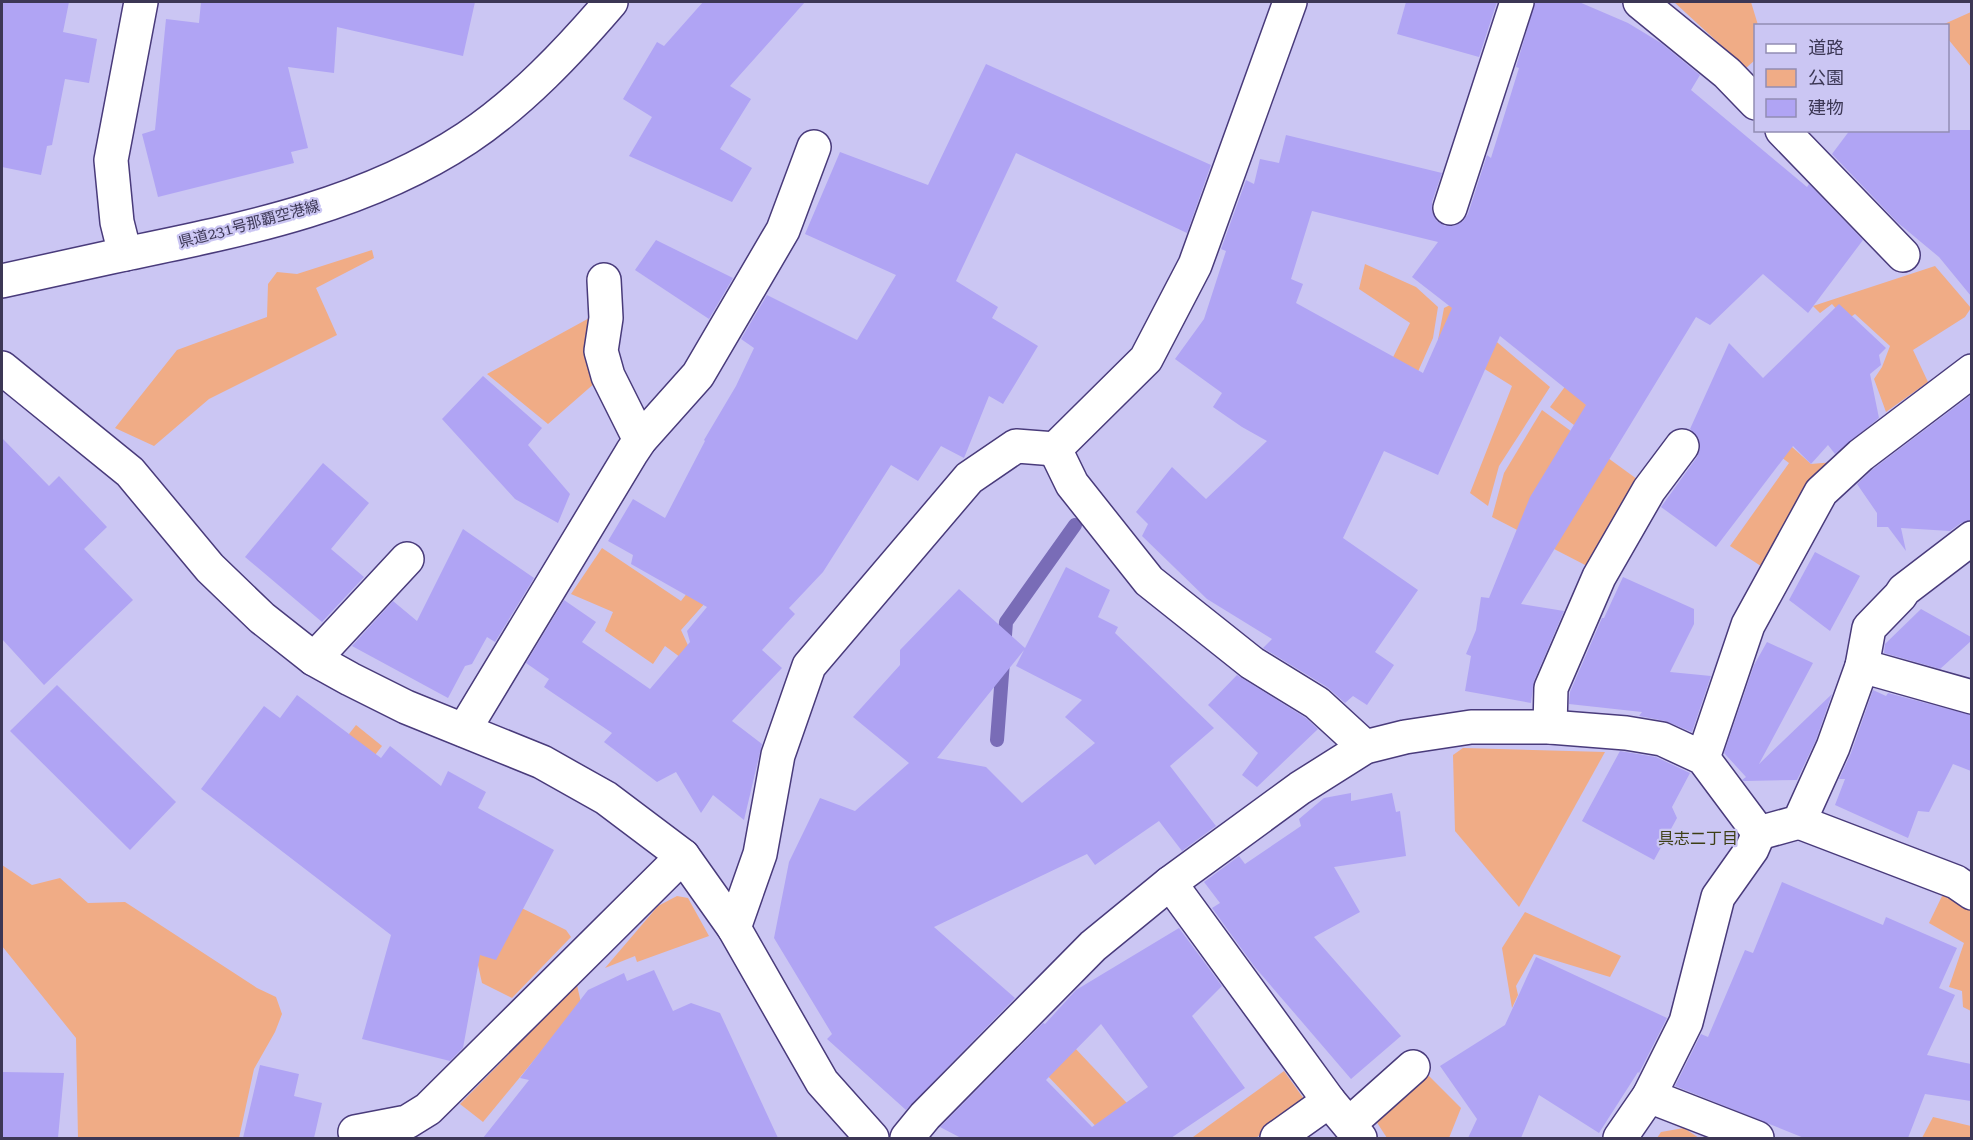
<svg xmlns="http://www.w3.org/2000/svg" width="1973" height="1140" font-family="'Roboto Serif','Noto Sans JP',serif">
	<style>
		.green { fill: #f0ac86 }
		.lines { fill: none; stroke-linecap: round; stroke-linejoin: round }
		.stream { stroke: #796cb7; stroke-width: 14 }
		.building { fill: #b0a4f4; fill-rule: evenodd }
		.minor-casing { stroke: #493b7b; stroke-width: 36 }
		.major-casing { stroke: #493b7b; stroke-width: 36 }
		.minor { stroke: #fff; stroke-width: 33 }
		.major { stroke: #fff; stroke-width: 33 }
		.labels { text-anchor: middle; stroke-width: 4.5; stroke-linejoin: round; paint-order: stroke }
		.street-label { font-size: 15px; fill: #3c3755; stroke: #cbc6f3 }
		.neighbourhood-label { font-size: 16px; fill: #3d3e15; stroke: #cbc6f3 }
	</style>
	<rect width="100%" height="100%" fill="#cbc6f3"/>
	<!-- green -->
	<g class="green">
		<polygon points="1674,2 1751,2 1758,25 1756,26 1755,60 1746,68"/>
		<polygon points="1971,12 1971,67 1948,39 1948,26 1942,25"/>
		<polygon points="372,250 374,258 316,288 337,335 209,399 154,446 115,428 177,350 267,317 268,284 277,272 297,274"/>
		<polygon points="1365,264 1416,287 1438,307 1433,338 1378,461 1350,444 1410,323 1359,289"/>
		<polygon points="1935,266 1971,308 1965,317 1913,350 1928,382 1886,412 1874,379 1882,367 1890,346 1855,314 1846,320 1832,304 1820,313 1813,306"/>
		<polygon points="1452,304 1550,387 1499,466 1488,506 1470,493 1512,386 1438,340 1444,308"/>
		<polygon points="593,316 585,345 596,382 548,424 487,374"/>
		<polygon points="1586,358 1610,376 1574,425 1550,407"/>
		<polygon points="1745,405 1811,464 1834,462 1764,568 1730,546 1789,463 1734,422"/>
		<polygon points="1542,410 1641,482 1589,567 1492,517 1504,473"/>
		<polygon points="730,539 714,593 681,630 691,652 684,660 665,646 653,664 605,631 613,612 571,594 602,548 681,601"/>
		<polygon points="356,725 382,746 357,778 331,757"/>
		<polygon points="1463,748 1605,752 1519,907 1455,831 1453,755"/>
		<polygon points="403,849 566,930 571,937 512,998 482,983 478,965"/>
		<polygon points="2,865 32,885 60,878 88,903 125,902 257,988 276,997 282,1014 275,1032 254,1069 239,1138 78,1138 76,1038 2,946"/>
		<polygon points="1944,892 1971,910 1971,1011 1963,1007 1962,991 1949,987 1964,943 1929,923"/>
		<polygon points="677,896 688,898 709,936 637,962 635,956 605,968 658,906"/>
		<polygon points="1525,912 1621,956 1610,977 1534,954 1516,986 1518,995 1512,1008 1502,948"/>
		<polygon points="577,985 581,1003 483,1122 460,1104"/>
		<polygon points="1073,1046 1160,1138 1107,1138 1045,1073"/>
		<polygon points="1284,1071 1304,1099 1256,1138 1195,1138 1193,1137"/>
		<polygon points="1424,1071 1461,1108 1449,1138 1387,1138 1374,1118"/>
		<polygon points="1933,1117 1971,1126 1971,1138 1922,1138"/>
		<polygon points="1684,1128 1699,1138 1657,1138 1661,1132"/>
	</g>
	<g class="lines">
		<!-- stream -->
		<polyline class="stream" points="997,740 1006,622 1075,525"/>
	</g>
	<!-- building -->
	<g class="building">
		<polygon points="2,2 69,2 63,32 97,39 89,83 65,79 52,145 47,146 41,175 2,167"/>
		<polygon points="201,2 475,2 463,56 337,27 334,73 288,67 308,148 291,152 294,163 158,197 142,134 155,130 166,19 199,23"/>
		<polygon points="703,2 805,2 730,86 751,99 720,149 752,168 732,202 629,156 652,117 623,99 657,42 664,46"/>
		<polygon points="1406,2 1497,2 1479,57 1397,34"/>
		<path d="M1535,2H1579L1628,23L1661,43L1700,75L1691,90L1807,187L1809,184L1863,240L1808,313L1763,274L1710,325L1696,317L1521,604L1564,611L1534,681L1531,703L1465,691L1471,656L1466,654L1476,630L1481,597L1489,598L1530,497L1586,405L1500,336L1438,475L1384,451L1343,538L1418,590L1375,652L1394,665L1367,705L1353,696L1345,703L1327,687L1263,648L1272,639L1207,599L1142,536L1148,524L1136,512L1172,467L1206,499L1267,441L1242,427L1213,407L1222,393L1175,359L1204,319L1226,251L1221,249L1246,180L1254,184L1260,159L1279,163L1286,135L1442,173L1432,202V212L1437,221L1445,226H1454L1463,221L1468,214L1487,155L1491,158L1519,68L1516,67ZM1312,211L1438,242L1412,277L1452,308L1423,373L1296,303L1303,284L1291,279Z"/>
		<polygon points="986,64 1211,165 1187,233 1016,153 956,281 998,307 992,318 1038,346 1003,404 989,396 964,458 941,446 918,481 891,465 823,572 789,608 795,614 762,650 782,668 732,721 762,744 744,820 713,795 701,813 676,772 657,782 604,742 612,733 544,687 549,679 526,663 564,600 596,622 582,642 650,689 690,642 687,631 707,607 631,564 633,555 608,541 633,499 665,518 705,441 704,440 736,386 754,348 741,339 767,295 857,340 896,275 805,234 840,152 928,185"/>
		<polygon points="1850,130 1971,130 1971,296 1939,257 1898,223 1832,154"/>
		<polygon points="656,240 733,278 709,319 635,270"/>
		<polygon points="1839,304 1886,348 1879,355 1881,365 1870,374 1879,418 1835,454 1828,445 1811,464 1793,446 1716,547 1661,507 1697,457 1700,449 1699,439 1690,429 1729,343 1763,378"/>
		<polygon points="483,376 542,428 528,445 570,494 558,523 515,499 442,419"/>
		<polygon points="1971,395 1971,520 1961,523 1950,531 1901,528 1906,551 1888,527 1877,527 1877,513 1857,484 1873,469"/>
		<polygon points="2,438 49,486 59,476 107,527 84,549 133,600 44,685 2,639"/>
		<polygon points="323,463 369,503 331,549 364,577 322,622 245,557"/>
		<polygon points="463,529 534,578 495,642 487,637 472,664 465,666 448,698 352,646 393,601 417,621"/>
		<polygon points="1815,552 1860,576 1830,631 1789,600"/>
		<path d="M1066,567L1110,590L1098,617L1118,627L1115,633L1214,728L1170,766L1216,826L1182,851L1159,821L1095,865L1087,854L934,927L1015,998L906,1110L827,1039L832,1034L774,938L789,862L820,798L855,811L909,763L853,717L900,665V650L959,589L1025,648ZM1024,650L1016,666L1082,700L1065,717L1095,743L1022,803L986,767L937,758Z"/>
		<polygon points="1623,577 1694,609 1694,624 1670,672 1711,676 1692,732 1665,721 1639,716 1642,712 1569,704 1570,692 1602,618 1604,618"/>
		<polygon points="1921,609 1971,637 1971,641 1940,669 1884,653 1885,644"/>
		<polygon points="1767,642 1813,663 1759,764 1832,694 1816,740 1797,780 1744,781 1742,780 1746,777 1724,753 1754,665"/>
		<polygon points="1237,675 1306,718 1318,729 1257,787 1242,775 1258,753 1208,705"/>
		<polygon points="57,685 176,802 130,850 10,731"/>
		<polygon points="1873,690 1886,696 1888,693 1971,715 1971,771 1953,764 1929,812 1918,811 1908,838 1835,805 1845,779 1839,779 1851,753"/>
		<polygon points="297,695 381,758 390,746 441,786 448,771 486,792 478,808 554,850 496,960 480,955 463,1048 450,1061 362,1039 391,935 201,789 264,706 280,718"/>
		<polygon points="1620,751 1656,757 1690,773 1672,807 1677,818 1654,860 1582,821"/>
		<polygon points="1351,793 1351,801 1392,793 1396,812 1400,811 1406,856 1334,867 1360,912 1314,937 1401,1036 1351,1079 1254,966 1212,908 1220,903 1204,882 1239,856 1245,864 1301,826 1299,819 1324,798"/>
		<polygon points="1782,882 1883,925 1886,917 1957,948 1939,988 1955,995 1927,1055 1971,1064 1971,1101 1925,1094 1908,1138 1804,1138 1675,1086 1701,1034 1708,1037 1745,950 1753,953"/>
		<path d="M1179,928L1222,986L1192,1016L1245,1088L1171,1138H961L940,1127L1043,1023L1045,1024L1076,990ZM1101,1024L1148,1087L1092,1127L1046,1080Z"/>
		<polygon points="1536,957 1667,1018 1639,1073 1638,1072 1599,1133 1539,1095 1521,1138 1468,1138 1477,1119 1440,1066 1505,1025"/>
		<polygon points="654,970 673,1011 691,1003 720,1013 778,1138 483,1138 529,1080 520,1078 588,990 624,973 627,981"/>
		<polygon points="260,1065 299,1074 294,1096 322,1103 314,1138 243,1138"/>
		<polygon points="2,1072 64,1073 58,1138 2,1138"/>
	</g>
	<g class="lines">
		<!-- minor casing -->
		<g class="minor-casing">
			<g id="minor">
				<polyline points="1640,2 1727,73 1756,103"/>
				<polyline points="1782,130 1903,255"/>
				<polyline points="1450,208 1517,2"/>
				<polyline points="125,254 117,222 111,160 141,2"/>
				<polyline points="604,280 606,318 601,351 608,376 640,440"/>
				<polyline points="2,368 130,472 210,568 262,618 314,659 350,679 406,707 542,762 606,798 683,856 734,928 822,1082 872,1138"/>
				<polyline points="1055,449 1072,484 1149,581 1252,663 1317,703 1365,747"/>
				<polyline points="314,659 407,559"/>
				<polyline points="1862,666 1869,628 1900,596 1904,590 1972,538"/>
				<polyline points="1550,727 1551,688 1599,577 1649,490 1682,446"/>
				<polyline points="464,730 632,452 640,440 698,375 783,230 814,147"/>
				<polyline points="1703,758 1748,625 1821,492 1861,455 1972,371"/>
				<polyline points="1799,822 1956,882 1972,893"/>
				<polyline points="1759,833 1799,822 1833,747 1862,666 1972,697"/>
				<polyline points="1170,883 1329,1101 1360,1138"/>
				<polyline points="734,928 760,854 778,755 809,666 969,478 1016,446 1055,449 1146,359 1195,265 1290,2"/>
				<polyline points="1649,1096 1757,1138"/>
				<polyline points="1349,1124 1413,1067"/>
				<polyline points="355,1132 407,1122 428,1109 683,856"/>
				<polyline points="907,1138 925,1116 1093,946 1170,883 1300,788 1365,747 1405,737 1471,727 1550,727 1626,733 1662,739 1703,758 1759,833 1752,849 1718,897 1686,1022 1649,1096 1620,1138"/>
				<polyline points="1277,1138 1329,1101"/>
			</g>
		</g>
		<!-- major casing -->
		<g class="major-casing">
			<path id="major" d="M2,281C44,272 87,262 130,253C246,229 366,205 467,138C521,102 569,51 611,2"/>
		</g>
		<!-- minor -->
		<use href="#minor" class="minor"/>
		<!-- major -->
		<use href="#major" class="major"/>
	</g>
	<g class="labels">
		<!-- street labels -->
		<g class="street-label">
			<text transform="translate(249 224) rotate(-15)" y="5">県道231号那覇空港線</text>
		</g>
		<!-- neighbourhood labels -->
		<g class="neighbourhood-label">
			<text x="1698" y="844">具志二丁目</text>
		</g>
	</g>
	<!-- border -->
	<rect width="1973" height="1140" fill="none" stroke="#3c3755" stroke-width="6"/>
	<!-- legend -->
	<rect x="1754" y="24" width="195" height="108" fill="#cbc6f3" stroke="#928db4" stroke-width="1.5"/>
	<rect x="1766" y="44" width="30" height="9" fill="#ffffff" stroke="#928db4" stroke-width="1.5"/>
	<text x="1808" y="54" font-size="18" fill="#3c3755">道路</text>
	<rect x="1766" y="69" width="30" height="18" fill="#f0ac86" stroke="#928db4" stroke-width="1.5"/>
	<text x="1808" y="84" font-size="18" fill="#3c3755">公園</text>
	<rect x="1766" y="99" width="30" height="18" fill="#b0a4f4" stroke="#928db4" stroke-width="1.5"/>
	<text x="1808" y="114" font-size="18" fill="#3c3755">建物</text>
</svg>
